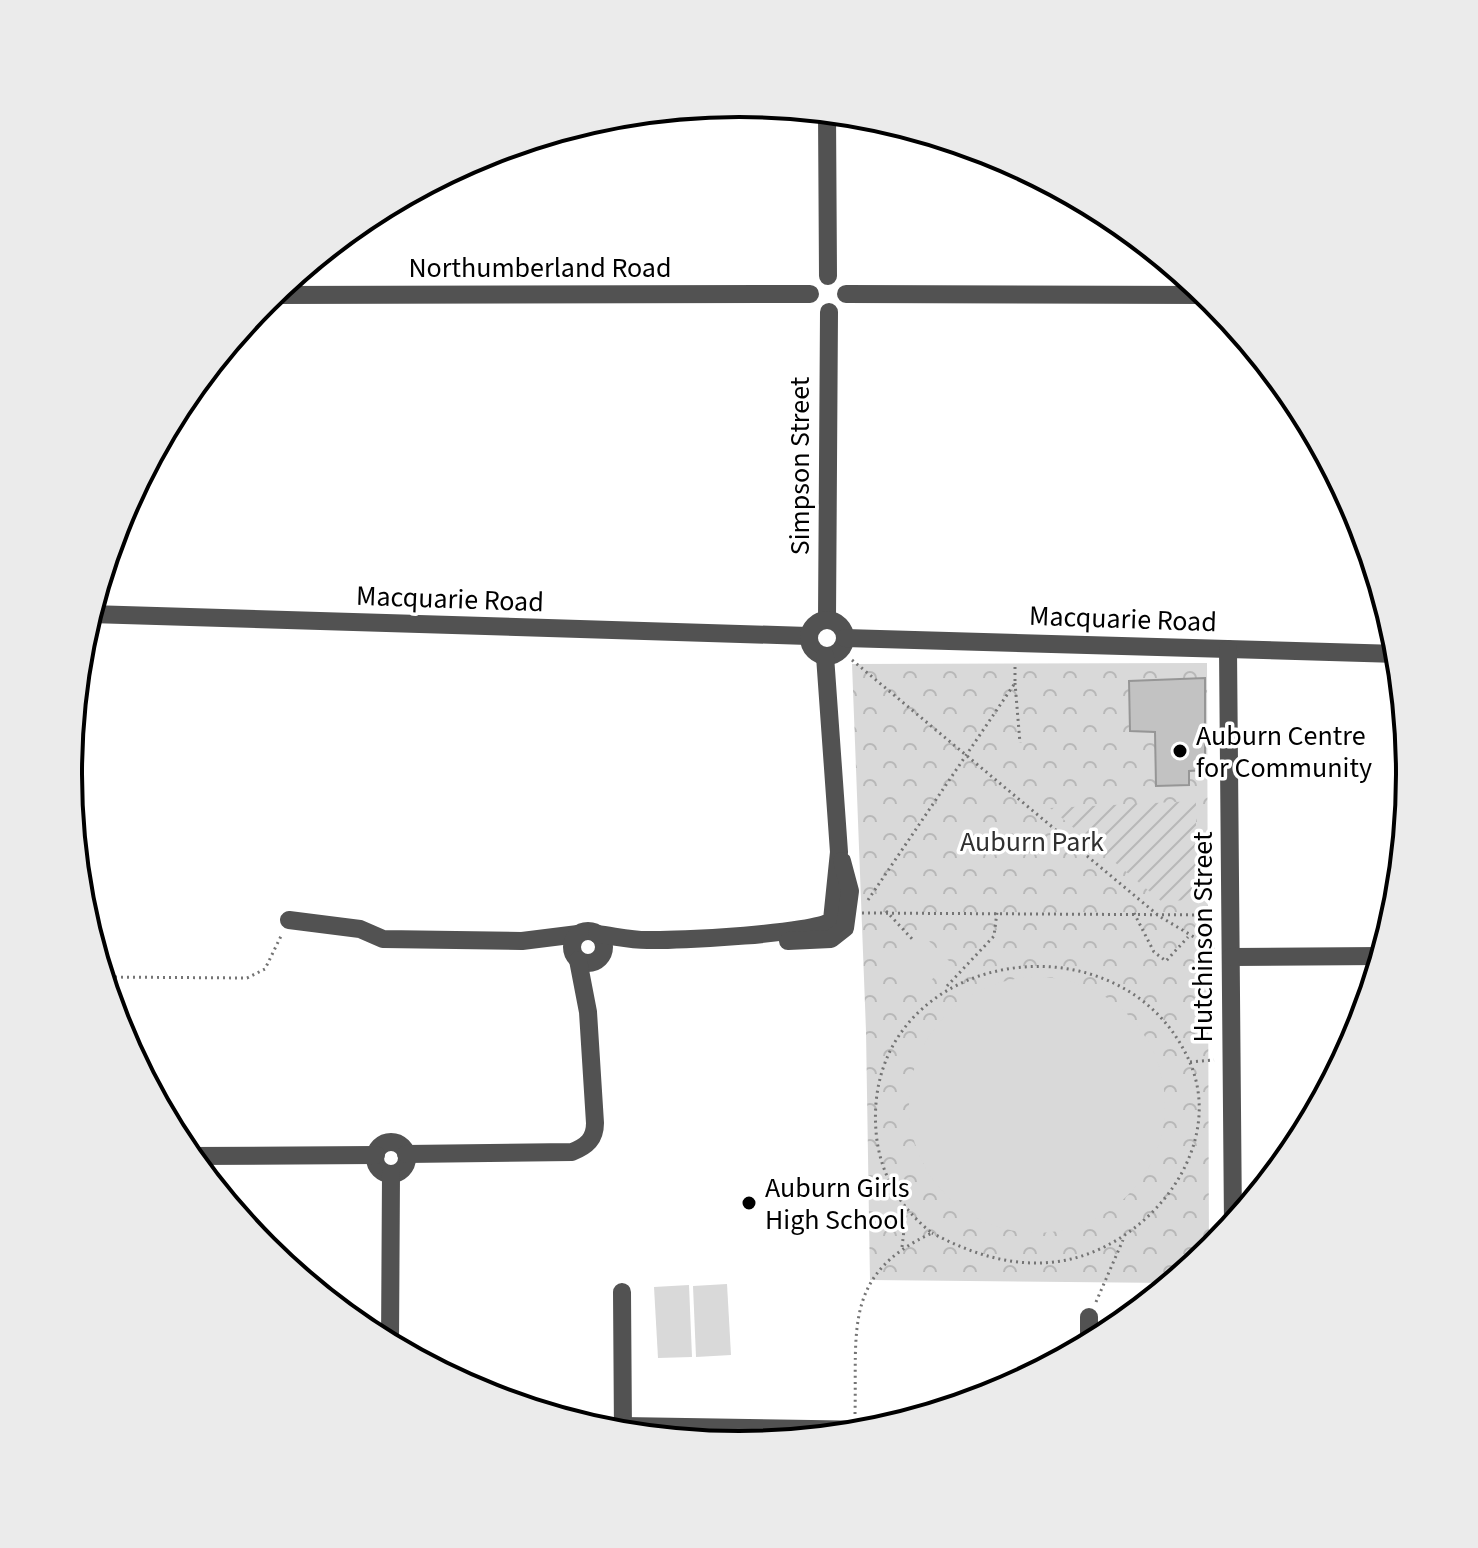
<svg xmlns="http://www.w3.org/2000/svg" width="1478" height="1548" font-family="'Source Sans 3',sans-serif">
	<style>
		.park { fill: url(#park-crowns) }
		.garden { fill: url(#garden-furrows) }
		.pitch { fill: #d9d9d9 }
		.building { fill: #c2c2c2; stroke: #969696; stroke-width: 2 }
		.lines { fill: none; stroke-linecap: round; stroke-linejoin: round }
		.path { stroke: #747474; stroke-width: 3; stroke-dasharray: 2 4; stroke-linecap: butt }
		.minor { stroke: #525252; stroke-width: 18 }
		.poi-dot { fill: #000; stroke: #fff; stroke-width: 3 }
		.labels { text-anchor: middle; stroke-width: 7; stroke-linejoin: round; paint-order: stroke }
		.street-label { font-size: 28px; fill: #000; stroke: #fff }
		.poi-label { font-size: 28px; fill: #000; stroke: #fff; text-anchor: start }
		.park-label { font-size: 28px; fill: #303030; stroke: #fff }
		.rim { fill: none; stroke: #000; stroke-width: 4 }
	</style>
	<defs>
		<pattern id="park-crowns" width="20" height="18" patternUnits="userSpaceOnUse" patternTransform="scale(2)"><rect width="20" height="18" fill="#d9d9d9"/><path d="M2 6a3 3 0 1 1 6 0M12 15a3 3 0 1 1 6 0" fill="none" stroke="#b8b8b8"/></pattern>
		<pattern id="garden-furrows" width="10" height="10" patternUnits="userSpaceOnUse" patternTransform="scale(2)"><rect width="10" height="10" fill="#d9d9d9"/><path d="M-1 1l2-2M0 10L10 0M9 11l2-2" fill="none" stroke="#b8b8b8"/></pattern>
	</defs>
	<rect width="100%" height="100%" fill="#fff"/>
	<!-- park -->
	<polygon class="park" points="1207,663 1209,1252 1171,1283 870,1280 866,1031 852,664"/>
	<!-- garden -->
	<polygon class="garden" points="1196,801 1196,900 1161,901 1050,808"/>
	<!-- pitch -->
	<g class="pitch">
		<polygon points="922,934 950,962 924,987 896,959"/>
		<circle cx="1037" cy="1105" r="128"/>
		<polygon points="727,1284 731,1355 696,1357 693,1286"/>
		<polygon points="689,1285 692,1357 658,1358 654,1287"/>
	</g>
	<!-- building -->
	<polygon class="building" points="1205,678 1205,770 1189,771 1189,785 1156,786 1155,732 1130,731 1129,681"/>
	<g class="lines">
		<!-- path -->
		<g class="path">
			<polyline points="852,660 1159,916 1214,949"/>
			<polyline points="1015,683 1020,743"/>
			<polyline points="868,900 1015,683 1015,665"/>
			<polyline points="886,911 914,941"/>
			<polyline points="862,913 1214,915"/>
			<polyline points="1134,913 1154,952 1166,961 1188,937"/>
			<polyline points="103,977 247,978 265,969 282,934"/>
			<polyline points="947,986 994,936 997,912"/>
			<polyline points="1190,1062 1214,1060"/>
			<polyline points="902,1247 906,1213"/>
			<polyline points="1096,1302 1123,1240"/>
			<path d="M855,1414C857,1329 843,1274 932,1233C900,1208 879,1173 876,1131C862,952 1115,907 1187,1056C1232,1147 1145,1252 1054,1262C1010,1267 970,1253 932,1233"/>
		</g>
		<!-- minor -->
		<g class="minor">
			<polyline points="827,112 828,276"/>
			<polyline points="846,294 1207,295"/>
			<polyline points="270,295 810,294"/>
			<polyline points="90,614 808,636"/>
			<polyline points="827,619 829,312"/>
			<circle cx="827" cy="638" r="18"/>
			<polyline points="845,638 1398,654"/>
			<polyline points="1228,649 1233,1225"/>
			<polyline points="289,920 360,929 383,939 522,941 578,934"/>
			<circle cx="588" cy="947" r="16"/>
			<path d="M597,934C614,936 631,940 647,940C675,941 817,934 832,920L839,852L825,656"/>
			<polyline points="788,941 831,939 845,928 850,891 842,861"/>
			<polyline points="1231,957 1382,956"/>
			<circle cx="391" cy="1158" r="16"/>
			<path d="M406,1154L572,1152C587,1146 595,1139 595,1123L588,1012L578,960"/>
			<polyline points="188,1156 376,1155"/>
			<polyline points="622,1292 623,1434"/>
			<polyline points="1089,1344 1089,1317"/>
			<polyline points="390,1345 391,1174"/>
			<polyline points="623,1426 877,1430"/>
		</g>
	</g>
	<!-- markers -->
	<g class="poi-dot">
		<circle cx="1180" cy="751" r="8"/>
		<circle cx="749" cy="1203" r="8"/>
	</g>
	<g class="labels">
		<!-- street labels -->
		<g class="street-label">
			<text x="540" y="277">Northumberland Road</text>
			<text transform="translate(799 466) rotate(-90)" y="10">Simpson Street</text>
			<text transform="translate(450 598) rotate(2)" y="10">Macquarie Road</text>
			<text transform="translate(1123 618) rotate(2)" y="10">Macquarie Road</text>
			<text transform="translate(1202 937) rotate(-90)" y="10">Hutchinson Street</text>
		</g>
		<!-- poi labels -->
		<g class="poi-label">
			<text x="1196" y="745">Auburn Centre<tspan x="1196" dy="32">for Community</tspan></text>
			<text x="765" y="1197">Auburn Girls<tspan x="765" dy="32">High School</tspan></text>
		</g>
		<!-- park labels -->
		<g class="park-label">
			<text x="1032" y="851">Auburn Park</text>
		</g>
	</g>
	<!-- crop -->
	<path d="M0 0H1478V1548H0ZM82 774a657 657 0 1 1 1314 0a657 657 0 1 1-1314 0Z" fill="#ebebeb" fill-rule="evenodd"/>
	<path class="rim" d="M82 774a657 657 0 1 1 1314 0a657 657 0 1 1-1314 0Z"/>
</svg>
